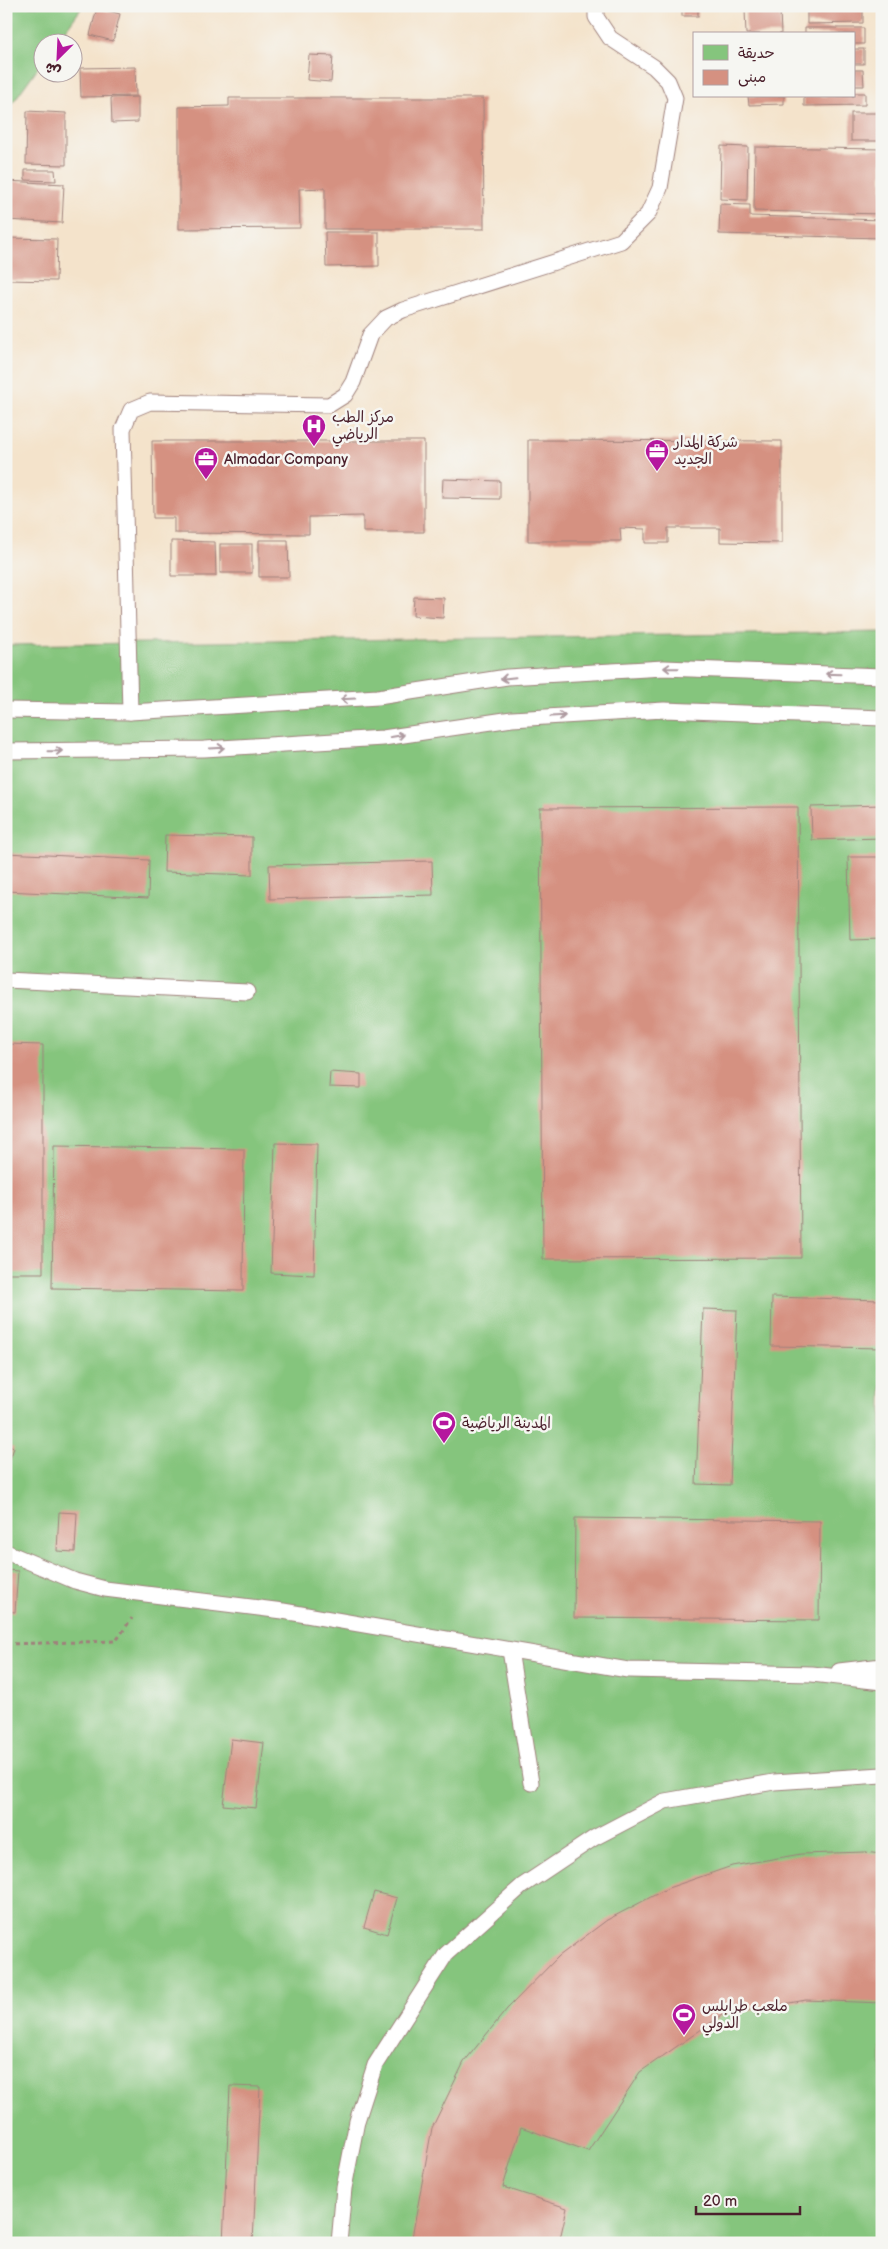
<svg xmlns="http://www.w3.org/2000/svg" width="888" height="2249" font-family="'Balsamiq Sans','Playpen Sans Arabic',sans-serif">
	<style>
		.green { fill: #85c57d; stroke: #687254 }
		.building { fill: #d59181 }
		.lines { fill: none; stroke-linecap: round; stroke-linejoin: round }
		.lane-casing { stroke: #9f817b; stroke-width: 17 }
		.path { stroke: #9f817b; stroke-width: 3; stroke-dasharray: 4 4; stroke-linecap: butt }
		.lane { stroke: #fff; stroke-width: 15 }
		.oneway { stroke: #ae9aa0 }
		.labels { text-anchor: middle; stroke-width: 5; stroke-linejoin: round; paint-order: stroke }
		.poi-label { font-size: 15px; fill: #4a1f2b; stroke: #f6f6f2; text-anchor: start }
	</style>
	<rect width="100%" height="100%" fill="#f6f6f2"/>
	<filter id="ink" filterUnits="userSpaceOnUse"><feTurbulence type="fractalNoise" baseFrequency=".02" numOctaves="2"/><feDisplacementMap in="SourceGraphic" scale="10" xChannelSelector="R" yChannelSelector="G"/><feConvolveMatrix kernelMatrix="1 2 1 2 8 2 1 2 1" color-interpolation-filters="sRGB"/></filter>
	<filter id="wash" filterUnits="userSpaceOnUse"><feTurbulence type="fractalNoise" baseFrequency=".0096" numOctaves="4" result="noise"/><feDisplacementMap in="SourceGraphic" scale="20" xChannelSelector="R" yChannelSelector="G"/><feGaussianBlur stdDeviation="1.12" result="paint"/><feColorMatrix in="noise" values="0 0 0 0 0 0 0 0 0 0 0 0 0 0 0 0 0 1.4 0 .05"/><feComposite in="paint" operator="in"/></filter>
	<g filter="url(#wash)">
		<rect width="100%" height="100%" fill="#f4e3cb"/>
		<!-- green -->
		<g class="green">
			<polygon points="6,6 83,6 57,42 42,42 42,62 6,112"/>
			<polygon points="882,632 882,2243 6,2243 6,645"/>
		</g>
		<g id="blocks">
			<!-- building -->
			<g class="building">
				<rect x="682" y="6" width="16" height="10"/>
				<polygon points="97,8 120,14 113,41 90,35"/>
				<polygon points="863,9 863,23 807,24 807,10"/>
				<polygon points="745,10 780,10 781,34 746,34"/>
				<polygon points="805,28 864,28 864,44 854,44 854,34 805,34"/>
				<rect x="854" y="49" width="10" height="15"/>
				<polygon points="309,55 333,56 331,82 307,80"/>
				<polygon points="135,67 136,96 81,97 80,68"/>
				<polygon points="854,70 863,70 864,86 854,86"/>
				<polygon points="854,93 865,93 865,105 804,106 804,96 854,96"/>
				<polygon points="748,96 784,96 784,104 749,105"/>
				<polygon points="138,97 138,122 112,123 111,98"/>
				<polygon points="229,98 483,98 484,229 325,229 325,188 299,189 300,228 179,229 179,107 229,106"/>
				<polygon points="27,111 66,113 66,165 26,164"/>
				<rect x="851" y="113" width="31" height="28"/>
				<polygon points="721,146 748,147 747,200 720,199"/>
				<polygon points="755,147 882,149 882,214 754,211"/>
				<polygon points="25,170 55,170 56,181 25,180"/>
				<polygon points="6,181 64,184 62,223 6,220"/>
				<polygon points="720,204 750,205 750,216 882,220 882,238 719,234"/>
				<polygon points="325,232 379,232 379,266 326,267"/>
				<polygon points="6,238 57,239 56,281 6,280"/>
				<polygon points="528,440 782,441 782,543 720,542 720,528 668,528 668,543 645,543 645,529 620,528 621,541 528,541"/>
				<polygon points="152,441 424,441 424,532 363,532 363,516 309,517 309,534 174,533 174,518 153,518"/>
				<polygon points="443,479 500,481 500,499 442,498"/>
				<polygon points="259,540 288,540 289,577 259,577"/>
				<polygon points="171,541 215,542 216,576 171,576"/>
				<rect x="220" y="544" width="32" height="29"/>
				<polygon points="414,597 444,598 443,618 413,616"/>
				<polygon points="882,805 882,838 812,840 811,807"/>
				<polygon points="798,807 801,1258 543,1259 540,808"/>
				<polygon points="165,835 252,837 252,875 164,872"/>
				<polygon points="6,853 149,860 148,898 6,891"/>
				<polygon points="848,857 882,857 882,939 850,940"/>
				<polygon points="432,861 433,895 270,899 269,865"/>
				<polygon points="6,1044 43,1045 43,1273 6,1273"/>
				<polygon points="330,1072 361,1074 361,1088 329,1087"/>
				<polygon points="275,1143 317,1144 314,1275 271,1273"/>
				<polygon points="54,1146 244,1149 243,1291 52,1288"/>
				<polygon points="772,1297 882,1300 882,1348 771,1346"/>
				<polygon points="703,1309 737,1310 730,1485 696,1484"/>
				<polygon points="6,1445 14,1448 6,1469"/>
				<polygon points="59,1512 77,1513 75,1552 57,1551"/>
				<polygon points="575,1518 820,1521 819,1620 574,1618"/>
				<polygon points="6,1570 18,1571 15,1612 6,1611"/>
				<polygon points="231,1739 264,1743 256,1808 223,1805"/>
				<polygon points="865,1852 882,1854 882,2003 806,2000 722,2015 640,2072 588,2151 521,2127 503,2187 567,2208 559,2243 411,2243 432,2128 464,2062 507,2009 559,1956 607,1920 668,1888 732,1866 801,1854"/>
				<polygon points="374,1892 397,1898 387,1934 364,1927"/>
				<polygon points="230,2086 260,2087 253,2243 223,2243"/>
			</g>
		</g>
	</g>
	<g filter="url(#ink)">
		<use href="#blocks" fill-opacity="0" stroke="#9f817b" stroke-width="1"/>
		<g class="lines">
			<!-- lane casing -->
			<g class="lane-casing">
				<g id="lane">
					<polyline points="6,710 130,712 378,697 507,677 664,668 882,676"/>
					<polyline points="130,712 123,429 131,410 150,402 329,405 345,395 353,382 370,335 386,318 403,310 621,241 648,214 660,188 675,98 668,81 654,67 610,38 596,17 596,6"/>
					<polyline points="6,751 204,749 383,738 512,719 664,710 882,718"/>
					<polyline points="6,980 247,992"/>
					<polyline points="6,1552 75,1581 105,1589 283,1611 628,1670 812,1674 882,1682"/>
					<polyline points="510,1650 531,1783"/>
					<polyline points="839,1671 882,1666"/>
					<polyline points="339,2243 344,2188 357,2121 375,2065 446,1954 522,1886 594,1838 665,1801 774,1782 882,1775"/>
				</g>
			</g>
			<!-- path -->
			<polyline class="path" points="6,1644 116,1641 132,1618"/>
			<!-- lane -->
			<use href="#lane" class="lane"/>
		</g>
		<!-- one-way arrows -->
		<defs><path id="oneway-shaft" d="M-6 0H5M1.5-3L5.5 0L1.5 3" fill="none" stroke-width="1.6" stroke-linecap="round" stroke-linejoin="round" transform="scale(1.25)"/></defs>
		<g class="oneway">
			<use href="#oneway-shaft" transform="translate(671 668) rotate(-179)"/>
			<use href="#oneway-shaft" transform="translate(833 674) rotate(-178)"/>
			<use href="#oneway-shaft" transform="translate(508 678) rotate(174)"/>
			<use href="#oneway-shaft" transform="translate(348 699) rotate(177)"/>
			<use href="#oneway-shaft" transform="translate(558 716) rotate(-3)"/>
			<use href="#oneway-shaft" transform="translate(397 736) rotate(-9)"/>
			<use href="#oneway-shaft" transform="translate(217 748) rotate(-3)"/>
			<use href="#oneway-shaft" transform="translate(55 751) rotate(-1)"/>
		</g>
	</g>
	<!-- icons -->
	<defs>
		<g id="hospital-pin" transform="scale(1.25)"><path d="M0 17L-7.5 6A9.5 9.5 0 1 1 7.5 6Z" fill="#b5179e" stroke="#f6f6f2"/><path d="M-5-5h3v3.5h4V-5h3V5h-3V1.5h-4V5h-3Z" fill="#fff"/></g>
		<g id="office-pin" transform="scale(1.25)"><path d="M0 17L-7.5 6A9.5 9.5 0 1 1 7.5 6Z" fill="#b5179e" stroke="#f6f6f2"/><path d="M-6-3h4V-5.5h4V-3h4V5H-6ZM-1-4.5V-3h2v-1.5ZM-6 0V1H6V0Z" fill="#fff"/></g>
		<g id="stadium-pin" transform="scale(1.25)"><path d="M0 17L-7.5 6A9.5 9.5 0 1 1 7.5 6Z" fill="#b5179e" stroke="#f6f6f2"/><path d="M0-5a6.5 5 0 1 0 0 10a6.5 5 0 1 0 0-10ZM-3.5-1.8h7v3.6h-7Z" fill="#fff"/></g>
	</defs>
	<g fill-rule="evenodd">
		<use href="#hospital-pin" x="314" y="426"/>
		<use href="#office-pin" x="657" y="451"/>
		<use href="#office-pin" x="206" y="459"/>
		<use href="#stadium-pin" x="444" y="1423"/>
		<use href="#stadium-pin" x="684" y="2015"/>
	</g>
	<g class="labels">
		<!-- poi labels -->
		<g class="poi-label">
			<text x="332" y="422">مركز الطب<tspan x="332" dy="17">الرياضي</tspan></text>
			<text x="674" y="447">شركة المدار<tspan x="674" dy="17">الجديد</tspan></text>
			<text x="224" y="464">Almadar Company</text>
			<text x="462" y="1428">المدينة الرياضية</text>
			<text x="702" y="2011">ملعب طرابلس<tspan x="702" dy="17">الدولي</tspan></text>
		</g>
	</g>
	<!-- margin -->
	<rect width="888" height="2249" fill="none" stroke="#f6f6f2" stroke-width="25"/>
	<!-- legend -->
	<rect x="693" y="32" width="162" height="65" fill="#f6f6f2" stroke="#b1a0a2"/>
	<rect x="703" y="45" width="25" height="15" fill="#85c57d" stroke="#b1a0a2"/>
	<text x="738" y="58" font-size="15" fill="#4a1f2b">حديقة</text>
	<rect x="703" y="70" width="25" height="15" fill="#d59181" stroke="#b1a0a2"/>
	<text x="738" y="82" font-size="15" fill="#4a1f2b">مبنى</text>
	<!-- north arrow -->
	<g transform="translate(58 58) rotate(204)"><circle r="24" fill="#f6f6f2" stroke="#b1a0a2"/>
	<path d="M0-4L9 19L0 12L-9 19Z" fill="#b5179e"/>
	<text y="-8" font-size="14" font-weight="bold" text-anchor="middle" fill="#4a1f2b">ش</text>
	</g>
	<!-- scale -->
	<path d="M696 2206v8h104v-8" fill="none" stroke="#4a1f2b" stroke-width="2.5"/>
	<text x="703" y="2206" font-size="15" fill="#4a1f2b" stroke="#f6f6f2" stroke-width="4" paint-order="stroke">20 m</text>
</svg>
